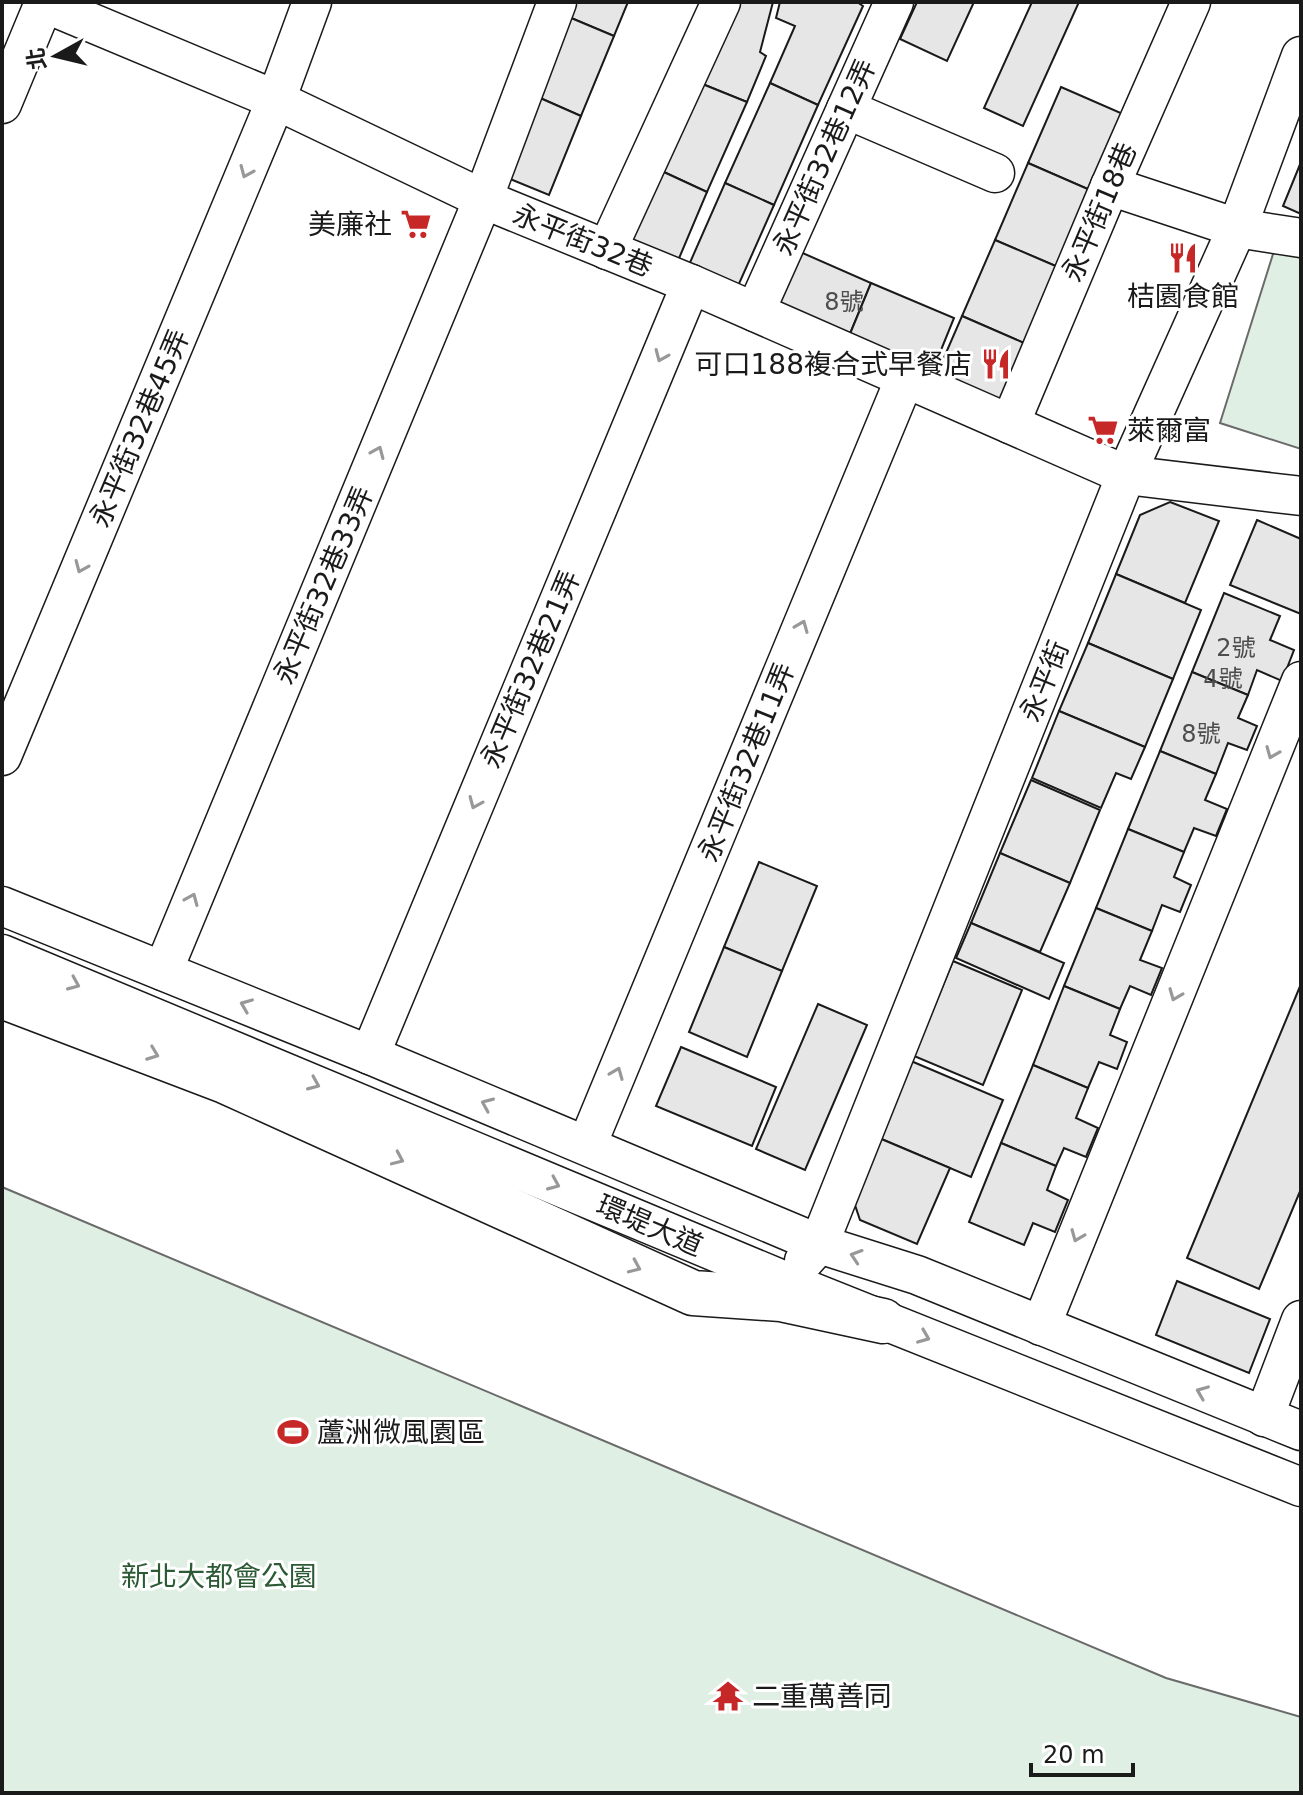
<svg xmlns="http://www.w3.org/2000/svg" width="1303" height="1795" font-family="'DejaVu Sans','Noto Sans TC',sans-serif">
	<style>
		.green { fill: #e0efe3; stroke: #6a6a6a; stroke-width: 2 }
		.building { fill: #e6e6e6; stroke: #1a1a1a; stroke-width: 2 }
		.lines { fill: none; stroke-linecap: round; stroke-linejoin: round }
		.minor-casing { stroke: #1a1a1a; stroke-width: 41 }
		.major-casing { stroke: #1a1a1a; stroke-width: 47 }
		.minor { stroke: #fff; stroke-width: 38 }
		.major { stroke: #fff; stroke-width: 44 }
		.oneway { stroke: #989898 }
		.labels { text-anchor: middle; stroke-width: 6; stroke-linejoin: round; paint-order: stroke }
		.number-label { font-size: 24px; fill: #4d4d4d }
		.street-label { font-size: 28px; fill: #1a1a1a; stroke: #fff }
		.poi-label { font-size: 28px; fill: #1a1a1a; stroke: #fff; text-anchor: start }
		.park-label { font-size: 28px; fill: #2b5a34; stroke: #fff }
	</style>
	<rect width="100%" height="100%" fill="#fff"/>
	<!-- green -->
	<g class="green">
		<polygon points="1284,219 1301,224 1301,449 1220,423"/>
		<polygon points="2,1187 1166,1678 1301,1717 1301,1793 2,1793"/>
	</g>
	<!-- building -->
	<g class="building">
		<polygon points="569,2 628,2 614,36 564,15"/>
		<polygon points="723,2 773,2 760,52 766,56 747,102 690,79"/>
		<polygon points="780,2 857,2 863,6 818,105 770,83 795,26 776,18"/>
		<polygon points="917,2 974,2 947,61 900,39"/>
		<polygon points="1032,2 1079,2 1023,126 984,108"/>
		<polygon points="564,15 614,36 581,116 531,94"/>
		<polygon points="690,79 747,102 707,192 653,167"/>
		<polygon points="770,83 818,105 774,205 725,183"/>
		<polygon points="1061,87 1123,114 1090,190 1028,163"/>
		<polygon points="531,94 581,116 549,195 498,174"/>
		<polygon points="1301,162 1301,214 1283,206"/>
		<polygon points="1028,163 1090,190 1058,267 995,240"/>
		<polygon points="653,167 707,192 669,282 613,258"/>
		<polygon points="725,183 774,205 730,304 681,283"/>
		<polygon points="995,240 1058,267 1024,343 962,316"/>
		<polygon points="798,251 871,283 840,358 775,307"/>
		<polygon points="871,283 954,318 924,392 840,358"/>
		<polygon points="962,316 1024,343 991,420 929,392"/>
		<polygon points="1170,502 1219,521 1185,603 1116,574 1140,515"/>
		<polygon points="1257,520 1301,539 1301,614 1230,585"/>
		<polygon points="1116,574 1201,610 1173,679 1088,643"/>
		<polygon points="1224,593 1280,616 1270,640 1294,650 1282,681 1257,670 1248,695 1192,672"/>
		<polygon points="1088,643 1173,679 1145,747 1059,711"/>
		<polygon points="1192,672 1248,695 1238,718 1257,726 1247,750 1228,743 1216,774 1160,751"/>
		<polygon points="1059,711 1145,747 1131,779 1116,773 1101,808 1032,778"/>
		<polygon points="1160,751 1216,774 1205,800 1227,809 1216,836 1194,828 1184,852 1128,829"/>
		<polygon points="1031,780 1100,810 1070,883 1000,853"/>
		<polygon points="1128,829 1184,852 1174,877 1191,885 1180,912 1162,905 1152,931 1096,908"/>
		<polygon points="1000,853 1070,883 1040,952 971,923"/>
		<polygon points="759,862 817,886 782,971 724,947"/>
		<polygon points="1096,908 1152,931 1140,960 1162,968 1151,995 1130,986 1120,1009 1064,986"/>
		<polygon points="971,923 1064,963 1049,999 956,958"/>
		<polygon points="724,947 782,971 747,1057 689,1032"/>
		<polygon points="953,961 1022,990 983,1085 914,1056"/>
		<polygon points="1301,984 1301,1189 1259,1289 1187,1258"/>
		<polygon points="1064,986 1120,1009 1110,1035 1127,1042 1117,1069 1099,1062 1088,1088 1033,1065"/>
		<polygon points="818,1004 867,1025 805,1170 756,1149"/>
		<polygon points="681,1047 776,1087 752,1146 656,1106"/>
		<polygon points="911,1061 1003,1100 971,1177 879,1138"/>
		<polygon points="1033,1065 1088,1088 1076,1118 1098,1128 1086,1157 1064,1148 1056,1166 1001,1143"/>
		<polygon points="879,1138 950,1168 917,1244 860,1220 853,1199"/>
		<polygon points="1001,1143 1056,1166 1047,1190 1068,1200 1055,1232 1033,1223 1024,1245 969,1222"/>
		<polygon points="1177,1281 1270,1319 1249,1373 1156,1335"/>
	</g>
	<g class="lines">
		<!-- minor casing -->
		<g class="minor-casing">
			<g id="minor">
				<polyline points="42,2 276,100 483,199 691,284 1126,475 1301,496"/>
				<polyline points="2,104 44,3"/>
				<polyline points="846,109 995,173"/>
				<polyline points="1110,186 1237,228 1301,238"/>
				<polyline points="607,250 721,2"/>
				<polyline points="755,312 894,2"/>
				<polyline points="1010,424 1110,186 1191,2"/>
				<polyline points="2,756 276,100 312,2"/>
				<polyline points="2,906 370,1055 819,1244 917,1275 1301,1431"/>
				<polyline points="2,954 785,1281 1301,1487"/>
				<polyline points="163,971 483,199 557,2"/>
				<polyline points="370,1055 691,284"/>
				<polyline points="587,1145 905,378"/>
				<polyline points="804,1261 819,1244 1126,475 1237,228 1301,56"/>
				<polyline points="1041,1326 1301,681"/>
				<polyline points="1264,1417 1301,1320"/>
			</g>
		</g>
		<!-- major casing -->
		<g class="major-casing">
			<polyline id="major" points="2,996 225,1081 693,1293 781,1299 883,1321"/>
		</g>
		<!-- minor -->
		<use href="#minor" class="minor"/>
		<!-- major -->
		<use href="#major" class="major"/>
	</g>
	<!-- one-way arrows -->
	<defs><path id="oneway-chevron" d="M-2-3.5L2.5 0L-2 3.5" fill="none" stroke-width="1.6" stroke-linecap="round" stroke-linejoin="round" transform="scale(2)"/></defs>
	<g class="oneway">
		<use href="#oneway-chevron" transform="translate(246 172) rotate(113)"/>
		<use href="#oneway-chevron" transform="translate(661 356) rotate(113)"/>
		<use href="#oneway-chevron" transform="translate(378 452) rotate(-67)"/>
		<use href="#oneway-chevron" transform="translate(81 567) rotate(113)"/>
		<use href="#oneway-chevron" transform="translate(802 626) rotate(-68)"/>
		<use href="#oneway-chevron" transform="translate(1272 753) rotate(112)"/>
		<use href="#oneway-chevron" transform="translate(475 803) rotate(113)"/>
		<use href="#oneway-chevron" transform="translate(192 899) rotate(-67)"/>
		<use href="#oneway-chevron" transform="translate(74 984) rotate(23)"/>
		<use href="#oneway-chevron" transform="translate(1175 995) rotate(112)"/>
		<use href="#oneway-chevron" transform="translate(246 1005) rotate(-158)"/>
		<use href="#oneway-chevron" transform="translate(153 1054) rotate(21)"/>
		<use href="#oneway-chevron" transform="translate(617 1073) rotate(-68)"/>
		<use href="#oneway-chevron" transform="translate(314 1084) rotate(23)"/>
		<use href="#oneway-chevron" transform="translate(487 1104) rotate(-157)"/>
		<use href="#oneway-chevron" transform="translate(398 1159) rotate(24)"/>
		<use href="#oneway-chevron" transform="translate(554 1184) rotate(23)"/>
		<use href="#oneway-chevron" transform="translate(1077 1236) rotate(112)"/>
		<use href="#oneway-chevron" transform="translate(856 1256) rotate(-162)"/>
		<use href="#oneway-chevron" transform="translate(635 1267) rotate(24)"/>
		<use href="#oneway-chevron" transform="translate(924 1337) rotate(22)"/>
		<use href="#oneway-chevron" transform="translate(1202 1392) rotate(-158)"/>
	</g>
	<!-- icons -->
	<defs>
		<g id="supermarket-bare" transform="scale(2.4)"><path d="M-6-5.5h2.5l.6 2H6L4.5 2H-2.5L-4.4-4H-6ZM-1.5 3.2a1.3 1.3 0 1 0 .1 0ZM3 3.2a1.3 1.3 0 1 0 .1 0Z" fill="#c62828" stroke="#fff" stroke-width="2.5" paint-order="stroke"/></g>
		<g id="restaurant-bare" transform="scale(2.4)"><path d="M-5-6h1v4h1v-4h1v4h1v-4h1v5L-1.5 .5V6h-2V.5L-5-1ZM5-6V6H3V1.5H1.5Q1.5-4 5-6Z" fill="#c62828" stroke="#fff" stroke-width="2.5" paint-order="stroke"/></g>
		<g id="stadium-bare" transform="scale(2.4)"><path d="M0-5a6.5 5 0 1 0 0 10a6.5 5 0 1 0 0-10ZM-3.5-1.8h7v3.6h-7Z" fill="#c62828" stroke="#fff" stroke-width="2.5" paint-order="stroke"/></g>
		<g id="temple-bare" transform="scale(2.4)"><path d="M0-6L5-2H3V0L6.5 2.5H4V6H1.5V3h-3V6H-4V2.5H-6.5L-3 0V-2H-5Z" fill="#c62828" stroke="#fff" stroke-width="2.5" paint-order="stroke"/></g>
	</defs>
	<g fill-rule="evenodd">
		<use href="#supermarket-bare" x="416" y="224"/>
		<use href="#restaurant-bare" x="1183" y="258"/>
		<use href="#restaurant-bare" x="996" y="364"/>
		<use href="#supermarket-bare" x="1103" y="430"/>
		<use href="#stadium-bare" x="293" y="1432"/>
		<use href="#temple-bare" x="728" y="1696"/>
	</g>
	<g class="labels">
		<!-- number labels -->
		<g class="number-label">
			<text x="844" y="310">8號</text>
			<text x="1236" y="656">2號</text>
			<text x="1223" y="687">4號</text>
			<text x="1201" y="742">8號</text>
		</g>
		<!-- street labels -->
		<g class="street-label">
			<text transform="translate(824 157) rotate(-66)" y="10">永平街32巷12弄</text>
			<text transform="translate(1099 212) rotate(-67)" y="10">永平街18巷</text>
			<text transform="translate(583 240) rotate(22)" y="10">永平街32巷</text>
			<text transform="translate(139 428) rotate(-67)" y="10">永平街32巷45弄</text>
			<text transform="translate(323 585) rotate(-67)" y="10">永平街32巷33弄</text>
			<text transform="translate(530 669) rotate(-67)" y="10">永平街32巷21弄</text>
			<text transform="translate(1044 681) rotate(-68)" y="10">永平街</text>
			<text transform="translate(746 762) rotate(-68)" y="10">永平街32巷11弄</text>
			<text transform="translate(650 1225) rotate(23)" y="10">環堤大道</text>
		</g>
		<!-- poi labels -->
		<g class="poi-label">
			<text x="392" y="234" text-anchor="end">美廉社</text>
			<text x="1183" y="306" text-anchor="middle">桔園食館</text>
			<text x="972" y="374" text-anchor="end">可口188複合式早餐店</text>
			<text x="1127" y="440">萊爾富</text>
			<text x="317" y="1442">蘆洲微風園區</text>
			<text x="752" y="1706">二重萬善同</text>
		</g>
		<!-- park labels -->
		<g class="park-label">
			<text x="219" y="1586">新北大都會公園</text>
		</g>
	</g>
	<!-- border -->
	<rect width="1303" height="1795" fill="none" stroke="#1a1a1a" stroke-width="8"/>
	<!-- north arrow -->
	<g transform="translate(56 56) rotate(262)" stroke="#ffffff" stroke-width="6" paint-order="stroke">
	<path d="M0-6L14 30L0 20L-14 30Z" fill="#1a1a1a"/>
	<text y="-12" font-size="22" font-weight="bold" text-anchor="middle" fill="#1a1a1a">北</text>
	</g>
	<!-- scale -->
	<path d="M1031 1763v12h102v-12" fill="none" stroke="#1a1a1a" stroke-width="4"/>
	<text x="1043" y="1763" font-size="24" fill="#1a1a1a" stroke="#ffffff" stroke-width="6" paint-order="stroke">20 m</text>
</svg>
